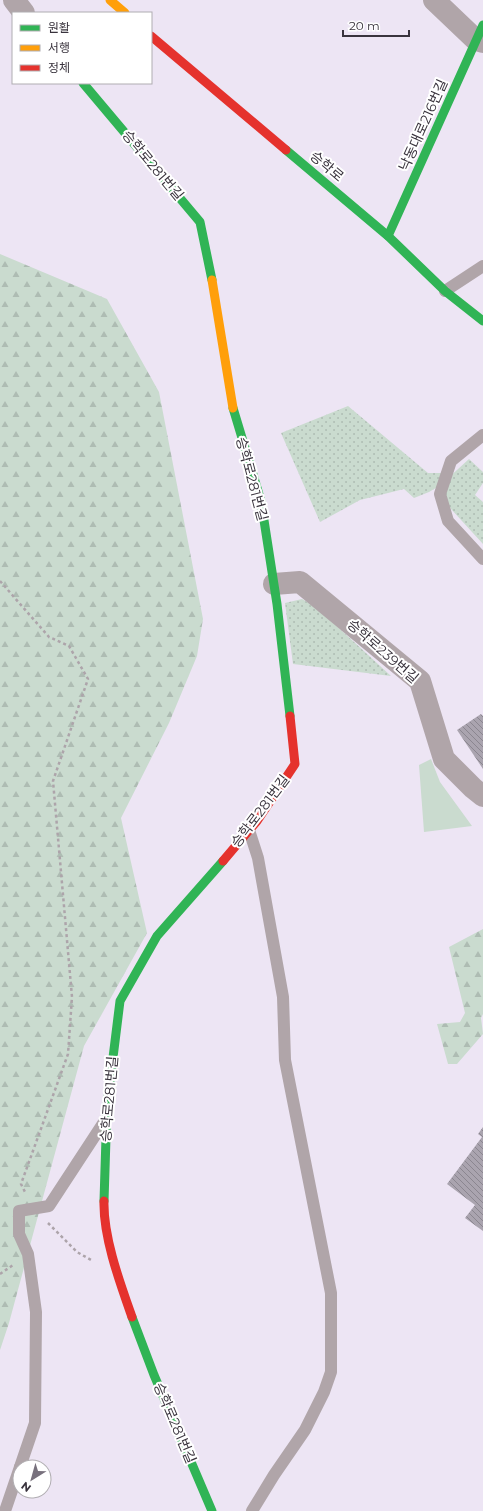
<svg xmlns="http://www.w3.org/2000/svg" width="483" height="1511" font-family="Montserrat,'Noto Sans KR',sans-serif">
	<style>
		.grass { fill: url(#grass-dots) }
		.forest { fill: url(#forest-firs) }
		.park { fill: #cadbcf }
		.building { fill: url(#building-back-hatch) }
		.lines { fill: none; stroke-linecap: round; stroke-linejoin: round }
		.path { stroke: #ada4aa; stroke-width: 2.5; stroke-dasharray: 3 3; stroke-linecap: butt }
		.lane { stroke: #b0a5a9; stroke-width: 12 }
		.street { stroke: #b0a5a9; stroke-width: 22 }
		.fast { stroke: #30b455; stroke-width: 9 }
		.slow { stroke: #ff9f0a; stroke-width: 9 }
		.jam { stroke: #e5322d; stroke-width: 9 }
		.labels { text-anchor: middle; stroke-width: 4; stroke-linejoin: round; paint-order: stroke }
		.street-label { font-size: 14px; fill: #39333d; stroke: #fff }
	</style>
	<defs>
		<pattern id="grass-dots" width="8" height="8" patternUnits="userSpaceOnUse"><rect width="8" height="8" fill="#cadbcf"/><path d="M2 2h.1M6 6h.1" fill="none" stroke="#aebcb3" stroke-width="1.8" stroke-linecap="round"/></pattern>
		<pattern id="forest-firs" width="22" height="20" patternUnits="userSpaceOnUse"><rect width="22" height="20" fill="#cadbcf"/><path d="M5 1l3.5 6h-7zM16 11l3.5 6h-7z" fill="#aebcb3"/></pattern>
		<pattern id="building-back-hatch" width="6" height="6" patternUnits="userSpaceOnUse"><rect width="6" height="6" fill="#aaa4af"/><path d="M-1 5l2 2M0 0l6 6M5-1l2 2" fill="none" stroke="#8b8690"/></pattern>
	</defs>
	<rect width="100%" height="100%" fill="#ede5f4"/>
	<!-- grass -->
	<g class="grass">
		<polygon points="348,406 428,473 447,473 441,485 429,492 414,498 404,489 360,500 320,522 281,433"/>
		<polygon points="469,459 483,472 483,483 475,495 483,502 483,544 451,509 441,492 446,480"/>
		<polygon points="302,599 316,607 391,676 293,664 285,603"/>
	</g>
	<!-- forest -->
	<g class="forest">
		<polygon points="0,254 107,299 159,392 203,619 197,656 169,723 121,818 147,933 84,1046 9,1323 0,1350"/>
		<polygon points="483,929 483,1014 481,1018 483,1034 457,1064 448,1064 437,1024 460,1022 465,1013 449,947"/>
	</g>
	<!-- park -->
	<polygon class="park" points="431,759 440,782 472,826 424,832 419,765"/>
	<!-- building -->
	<g class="building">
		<polygon points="481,714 483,716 483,769 457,730"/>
		<polygon points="483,1127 483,1231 465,1218 475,1205 447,1184 482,1137 478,1134"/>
	</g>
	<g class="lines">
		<!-- path -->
		<g class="path">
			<polyline points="0,581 49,637 69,646 88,679 53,781 72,997 68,1054 21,1184 25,1192"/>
			<polyline points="48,1223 77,1252 91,1260"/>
			<polyline points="0,1274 13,1265"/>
		</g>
		<!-- lane -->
		<g class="lane">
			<polyline points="445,291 483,266"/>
			<polyline points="483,435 451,461 440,494 448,521 483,559"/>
			<polyline points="249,830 258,858 283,997 285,1060 331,1293 331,1372 324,1392 305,1430 274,1475 252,1511"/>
			<polyline points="20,1467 35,1423 36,1312 28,1254 19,1234 19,1211 49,1206 104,1122"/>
			<polyline points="5,1511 20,1467"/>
		</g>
		<!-- street -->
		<g class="street">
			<polyline points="14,0 24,13"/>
			<polyline points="434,0 476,40 483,42"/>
			<polyline points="274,584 300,582 420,681 444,759 473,788 483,796"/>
		</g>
		<!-- fast -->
		<g class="fast">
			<polyline points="83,83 200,222 212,280"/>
			<polyline points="286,150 388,236 445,291 483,321"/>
			<polyline points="388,236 483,25"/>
			<polyline points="233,408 261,501 277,604 290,716"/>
			<polyline points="104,1201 107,1106 120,1001 157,936 223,861"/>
			<polyline points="132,1317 154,1375 212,1511"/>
		</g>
		<!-- slow -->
		<g class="slow">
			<polyline points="110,0 125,13"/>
			<polyline points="212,280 233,408"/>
		</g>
		<!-- jam -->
		<g class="jam">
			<polyline points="151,36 286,150"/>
			<polyline points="223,861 257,821 295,764 290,716"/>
			<path d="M104,1201C103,1237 120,1283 132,1317"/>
		</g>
	</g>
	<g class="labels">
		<!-- street labels -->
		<g class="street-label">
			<text transform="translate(423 125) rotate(-66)" y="5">낙동대로216번길</text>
			<text transform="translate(153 165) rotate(50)" y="5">승학로281번길</text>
			<text transform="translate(327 166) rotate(40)" y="5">승학로</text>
			<text transform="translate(252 479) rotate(75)" y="5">승학로281번길</text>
			<text transform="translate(383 651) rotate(41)" y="5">승학로239번길</text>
			<text transform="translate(260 811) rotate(-53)" y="5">승학로281번길</text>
			<text transform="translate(109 1099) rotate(-85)" y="5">승학로281번길</text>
			<text transform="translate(175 1423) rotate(67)" y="5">승학로281번길</text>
		</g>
	</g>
	<!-- legend -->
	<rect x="12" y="12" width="140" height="72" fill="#ffffff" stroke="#b0adb1"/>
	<rect x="20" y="25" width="20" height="6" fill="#30b455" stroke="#b0adb1"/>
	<text x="48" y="32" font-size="12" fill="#39333d">원활</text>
	<rect x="20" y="45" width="20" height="6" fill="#ff9f0a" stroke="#b0adb1"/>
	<text x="48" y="52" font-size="12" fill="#39333d">서행</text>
	<rect x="20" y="65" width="20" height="6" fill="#e5322d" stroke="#b0adb1"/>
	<text x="48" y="72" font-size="12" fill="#39333d">정체</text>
	<!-- north arrow -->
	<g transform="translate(32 1479) rotate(217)"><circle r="19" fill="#ffffff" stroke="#b0adb1"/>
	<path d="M0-3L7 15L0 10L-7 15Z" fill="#78717d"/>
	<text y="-6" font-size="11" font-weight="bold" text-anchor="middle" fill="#39333d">N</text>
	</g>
	<!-- scale -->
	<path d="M343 30v6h66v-6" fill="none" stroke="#39333d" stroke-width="2"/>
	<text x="349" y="30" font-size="12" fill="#39333d" stroke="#ffffff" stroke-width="3" paint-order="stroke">20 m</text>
</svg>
